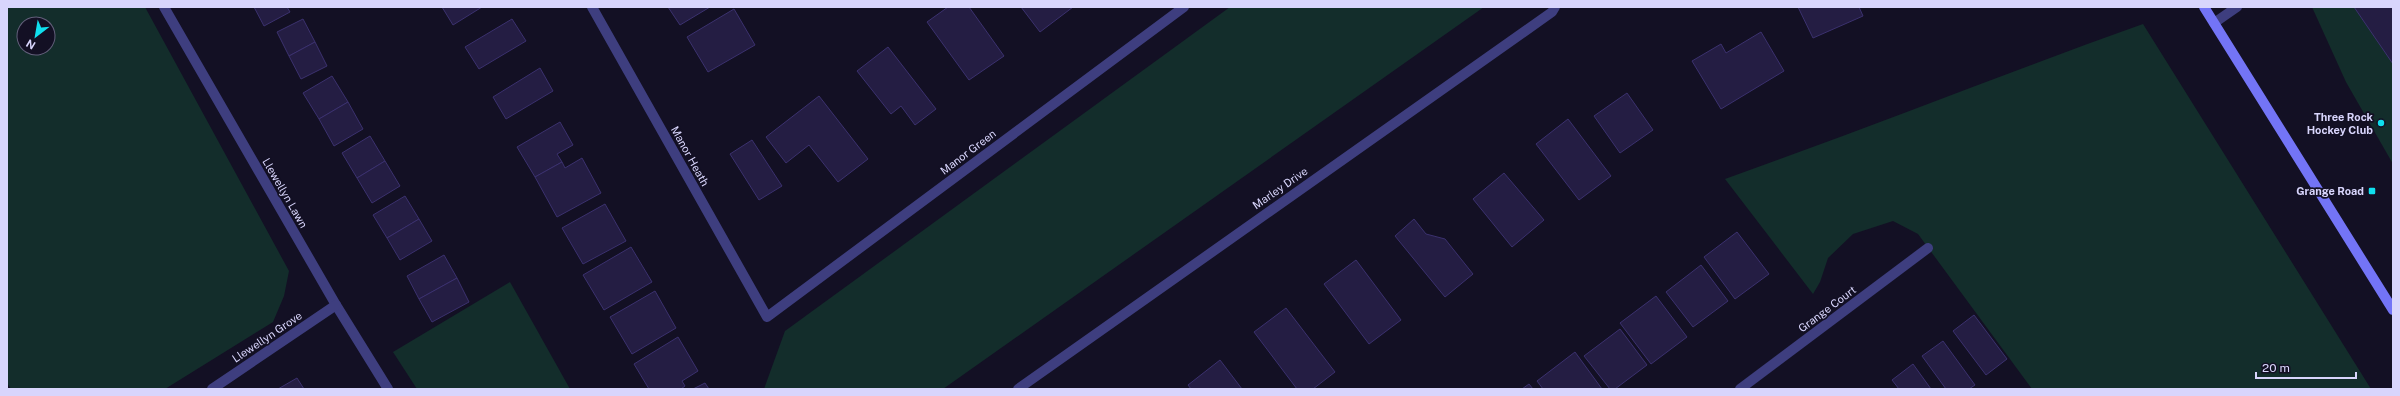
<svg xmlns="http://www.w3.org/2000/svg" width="2400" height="396" font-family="'Public Sans',sans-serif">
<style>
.green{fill:#132d2b;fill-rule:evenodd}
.building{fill:#241d43;stroke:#3b316e}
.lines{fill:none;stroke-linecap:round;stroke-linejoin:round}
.service{stroke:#3e3e7f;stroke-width:10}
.minor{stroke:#3e3e7f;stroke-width:10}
.secondary{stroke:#7374f6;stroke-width:10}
.poi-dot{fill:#10dfee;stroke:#131024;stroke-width:1.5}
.labels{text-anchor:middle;stroke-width:3.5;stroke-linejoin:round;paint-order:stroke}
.poi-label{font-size:11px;font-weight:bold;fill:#d8d5fc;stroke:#131024;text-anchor:end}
.street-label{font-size:11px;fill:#d8d5fc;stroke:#131024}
</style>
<rect width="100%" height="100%" fill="#131024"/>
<!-- green -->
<g class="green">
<path d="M 7,7 L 145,7 L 289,271 L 284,296 L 273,322 L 165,389 L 11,389 L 7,383 ZM 24,24 L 48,24 L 48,48 L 24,48 Z"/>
<polygon points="1230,7 1484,7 943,389 764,389 785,331"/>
<polygon points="2312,7 2393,7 2393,164 2346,82"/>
<path d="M 2143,24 L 2371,389 L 2032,389 L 1918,234 L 1893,221 L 1853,234 L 1828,258 L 1820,282 L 1813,294 L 1725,179 C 1865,129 2003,74 2143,24 Z"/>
<polygon points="510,282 570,389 417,389 393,352"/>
</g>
<!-- building -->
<g class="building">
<polygon points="254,7 287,7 290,12 264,26"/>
<polygon points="442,7 482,7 453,25"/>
<polygon points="668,7 710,7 680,25"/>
<polygon points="948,7 969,7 1004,56 969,80 927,22"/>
<polygon points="1021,7 1073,7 1040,32"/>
<polygon points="1798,7 1859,7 1863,16 1813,38"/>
<polygon points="2354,7 2393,7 2393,64"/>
<polygon points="734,9 755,45 708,72 687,37"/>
<polygon points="303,19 315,42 289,56 277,32"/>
<polygon points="512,19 526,41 479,69 465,47"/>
<polygon points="1761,32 1784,71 1721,109 1692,61 1721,44 1726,53"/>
<polygon points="315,42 327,66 301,79 289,56"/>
<polygon points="888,47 936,109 915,125 901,106 891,114 857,71"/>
<polygon points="540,68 553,91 506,119 493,97"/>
<polygon points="332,76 348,102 319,119 303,93"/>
<polygon points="1627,93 1653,130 1620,153 1594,116"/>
<polygon points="819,96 868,159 838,182 809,145 786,163 766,137"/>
<polygon points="348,102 363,129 334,146 319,119"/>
<polygon points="1568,119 1611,176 1579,200 1536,144"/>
<polygon points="560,122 573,145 557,154 562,162 535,177 517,147"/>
<polygon points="370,136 385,161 357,178 342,153"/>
<polygon points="752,140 782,186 759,200 730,154"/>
<polygon points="582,158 601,193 557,217 535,177 562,162 565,168"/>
<polygon points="385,161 400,186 372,203 357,178"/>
<polygon points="1504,173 1544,220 1512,247 1473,199"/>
<polygon points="405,196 419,219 387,238 373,215"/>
<polygon points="605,204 626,241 583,264 562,228"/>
<polygon points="419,219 432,241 400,260 387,238"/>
<polygon points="1414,219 1426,234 1445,239 1473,274 1445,297 1395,236"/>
<polygon points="1737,232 1769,274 1735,299 1704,257"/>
<polygon points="631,247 652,282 604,310 583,275"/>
<polygon points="444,255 457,278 419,299 407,276"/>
<polygon points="1356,260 1401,320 1369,344 1324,284"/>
<polygon points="1701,265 1728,301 1693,327 1666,292"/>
<polygon points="457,278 469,302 432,322 419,299"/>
<polygon points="655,291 676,328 632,354 610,317"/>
<polygon points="1656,296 1687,337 1651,364 1620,323"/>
<polygon points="1286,308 1335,372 1313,389 1297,389 1254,332"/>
<polygon points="1974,315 2007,359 1986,375 1953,331"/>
<polygon points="1620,329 1647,365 1615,389 1610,389 1584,356"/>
<polygon points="678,337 698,371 682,381 685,386 681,389 649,389 634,364"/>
<polygon points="1943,341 1975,385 1969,389 1946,389 1922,356"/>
<polygon points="1575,352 1602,389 1543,389 1537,381"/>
<polygon points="1220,360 1242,389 1191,389 1188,385"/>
<polygon points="1913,364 1931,389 1899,389 1892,380"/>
<polygon points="297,378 304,389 278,389"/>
<polygon points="705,383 709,389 693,389"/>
<polygon points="1529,384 1533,389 1522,389"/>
</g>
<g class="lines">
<!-- service -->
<polyline class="service" points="2214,23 2237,7"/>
<!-- minor -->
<g class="minor">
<polyline points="164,7 336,305 388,389"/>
<polyline points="592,7 767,317 1184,7"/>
<polyline points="212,389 336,305"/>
<polyline points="1018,389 1552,12 1555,7"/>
<polyline points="1740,389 1928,248"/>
</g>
<!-- secondary -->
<polyline class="secondary" points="2204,7 2393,310"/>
</g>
<!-- markers -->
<g class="poi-dot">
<circle cx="2381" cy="123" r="4"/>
<rect x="2368" y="187" width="8" height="8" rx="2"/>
</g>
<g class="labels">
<!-- poi labels -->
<g class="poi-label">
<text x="2373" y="121">Three Rock<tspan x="2373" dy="13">Hockey Club</tspan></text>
<text x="2364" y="195">Grange Road</text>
</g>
<!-- street labels -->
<g class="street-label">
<text transform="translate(968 152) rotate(-37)" y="4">Manor Green</text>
<text transform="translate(690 156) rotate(61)" y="4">Manor Heath</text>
<text transform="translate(1280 188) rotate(-35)" y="4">Marley Drive</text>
<text transform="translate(285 193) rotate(60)" y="4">Llewellyn Lawn</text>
<text transform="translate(1827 309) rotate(-37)" y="4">Grange Court</text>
<text transform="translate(267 337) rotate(-34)" y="4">Llewellyn Grove</text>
</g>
</g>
<!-- border -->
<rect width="2400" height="396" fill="none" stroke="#d8d5fc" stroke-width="16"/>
<!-- north arrow -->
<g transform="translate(36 36) rotate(211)"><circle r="19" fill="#131024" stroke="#625f7a"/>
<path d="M0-3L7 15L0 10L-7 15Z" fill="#10dfee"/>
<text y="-6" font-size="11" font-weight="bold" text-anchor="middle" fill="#d8d5fc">N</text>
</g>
<!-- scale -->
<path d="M2256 372v6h100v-6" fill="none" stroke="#d8d5fc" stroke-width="2"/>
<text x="2262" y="372" font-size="12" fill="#d8d5fc" stroke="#131024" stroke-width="3" paint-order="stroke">20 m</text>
</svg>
